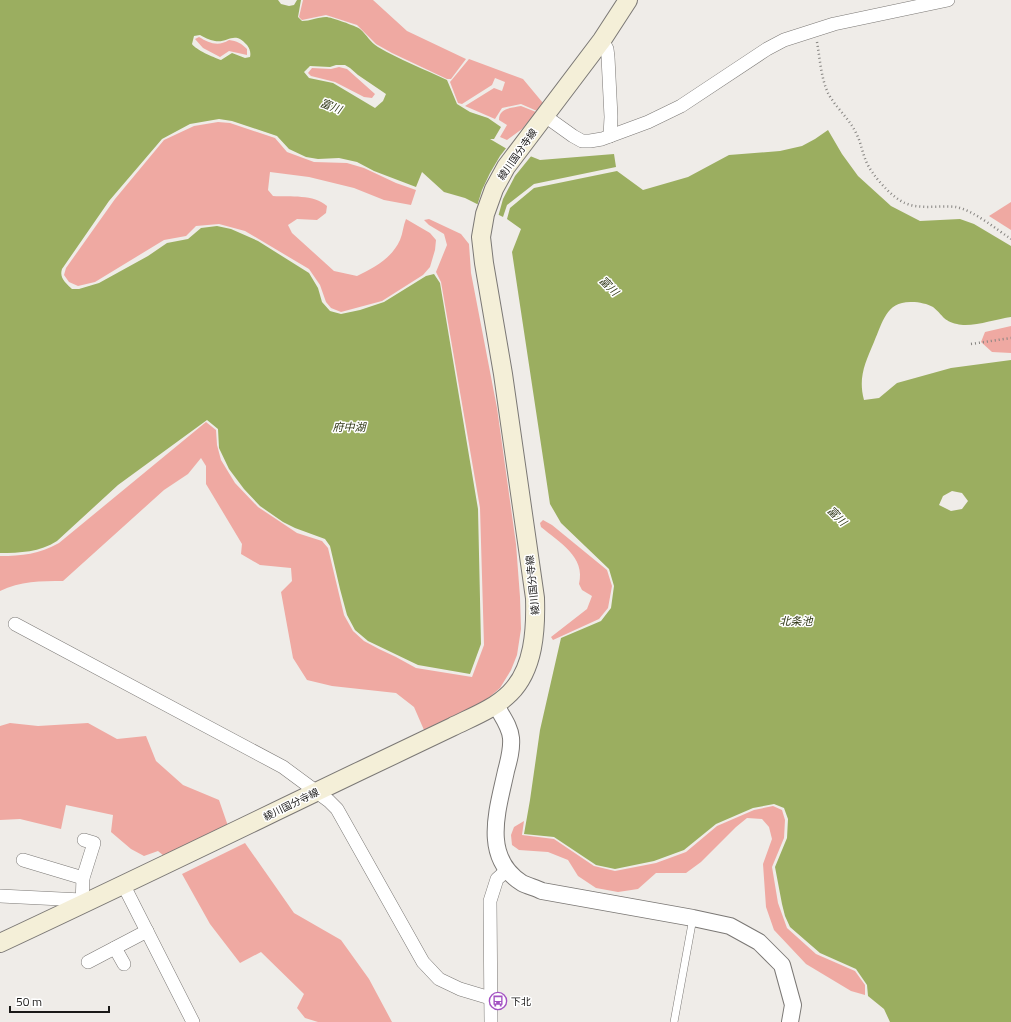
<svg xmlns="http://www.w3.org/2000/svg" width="1011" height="1022" font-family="'Titillium Web','Noto Sans JP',sans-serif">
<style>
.green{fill:#efa9a2}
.water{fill:#9bae60;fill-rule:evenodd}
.pier{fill:#efece8}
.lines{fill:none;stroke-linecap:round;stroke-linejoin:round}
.service-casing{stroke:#7b7875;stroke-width:8}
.minor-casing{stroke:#7b7875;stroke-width:14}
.tertiary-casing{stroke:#7b7875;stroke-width:18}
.secondary-casing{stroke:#7b7875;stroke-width:20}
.path{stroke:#868481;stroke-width:2.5;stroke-dasharray:1 3;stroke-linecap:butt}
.service{stroke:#fff;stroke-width:7}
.minor{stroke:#fff;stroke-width:13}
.tertiary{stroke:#fff;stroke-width:16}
.secondary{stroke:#f4efd8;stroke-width:18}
.labels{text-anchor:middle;stroke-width:3;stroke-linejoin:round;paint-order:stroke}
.street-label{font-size:10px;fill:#1a1918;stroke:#fff}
.poi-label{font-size:10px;fill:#1a1918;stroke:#fff;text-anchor:start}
.water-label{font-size:11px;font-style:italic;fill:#303716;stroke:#fff}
</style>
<rect width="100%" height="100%" fill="#efece8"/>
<!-- green -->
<g class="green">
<polygon points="303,0 373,0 407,31 466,59 451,79 447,79 392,53 376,44 357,25 326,15 302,20 299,17"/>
<path d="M 199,37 C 209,43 218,47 229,40 C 237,41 241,43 247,49 L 247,55 L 229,51 L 220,57 L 203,48 L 195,39 Z"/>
<polygon points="469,59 523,79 543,103 537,111 521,104 502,108 495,119 465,106 494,88 502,91 505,82 495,78 492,85 462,104 458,103 450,82"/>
<polygon points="339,67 347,69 375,94 372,98 364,97 335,82 311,76 308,73 312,68 331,69"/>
<path d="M 521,106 L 536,112 L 522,129 L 507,140 L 500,137 L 507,125 L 499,120 C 499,108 511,108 521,106 Z"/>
<path d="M 218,122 L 230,123 L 275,138 L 287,152 L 314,162 L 347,163 L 364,168 L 396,183 L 416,190 L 411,205 L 384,200 L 354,188 L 309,177 L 270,172 L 268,190 L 273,196 C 290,197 314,194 327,206 L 326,213 L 317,220 L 297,219 L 288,225 L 292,233 L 334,271 L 357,276 C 374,268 392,258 400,240 C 403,233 403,226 406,219 L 430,233 L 436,240 L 435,250 L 430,267 L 423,275 L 382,301 L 341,312 L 331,308 L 326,302 L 320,285 L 309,269 L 245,231 L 219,224 L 196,226 L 186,236 L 164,240 L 95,282 L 78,286 L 69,282 L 64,275 L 66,268 L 115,199 L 164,140 L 194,126 Z"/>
<polygon points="1011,202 1011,230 989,216"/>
<path d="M 429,219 L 461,234 L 469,244 L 471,273 L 497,408 L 516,544 L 520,597 L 521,629 L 517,655 L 511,670 L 500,688 L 485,701 L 424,730 L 414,707 L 396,693 L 332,686 L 307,680 L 293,658 L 281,592 L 292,581 L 291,568 L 260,565 L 241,554 L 242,544 L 206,484 L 206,466 L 201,458 L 188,474 L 164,490 L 63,581 C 41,581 20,581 0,591 L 0,556 C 22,556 39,554 59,543 L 206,422 L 216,430 L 217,445 L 221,460 L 235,483 L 258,507 L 297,533 L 322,541 L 328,548 L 344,615 L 353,631 L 364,641 L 379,649 L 396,657 L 416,668 L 472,677 L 484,645 L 480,508 L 441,282 L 436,272 L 447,245 L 444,234 L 429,225 L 424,220 Z"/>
<polygon points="1011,326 1011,353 992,352 981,342 985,332"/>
<path d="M 543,520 L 552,525 L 607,570 L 612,586 L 608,608 L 599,619 L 553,640 L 551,637 L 587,609 L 592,596 L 582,590 L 579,584 C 586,557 559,542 541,527 L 540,523 Z"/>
<polygon points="10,723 38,726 88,723 117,739 146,736 156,761 183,785 219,800 228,826 164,856 158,851 144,856 131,849 111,832 113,815 66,805 61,829 20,819 0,820 0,726"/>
<polygon points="773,806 782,810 785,820 784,838 772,867 778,903 787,928 816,954 855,971 865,985 865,995 851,991 806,964 774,930 766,907 763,864 772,839 769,827 762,819 747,818 736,827 701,862 686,873 656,873 638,889 618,892 596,888 578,876 568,860 548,852 519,850 512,845 511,835 514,827 524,821 522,835 554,839 594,866 615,871 656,863 686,852 717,826 754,810"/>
<polygon points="245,843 294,913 341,940 369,979 392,1022 318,1022 305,1018 297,1008 304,994 261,952 240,963 210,924 182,874"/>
</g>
<!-- water -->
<g class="water">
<path d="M 0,0 L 278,0 L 281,4 L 289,6 L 294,5 L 297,0 L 301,0 L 298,17 L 302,21 C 310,21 318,17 326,17 C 331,17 356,26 360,29 C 367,35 370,42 378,47 C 400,60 424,69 447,80 L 457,104 L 470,112 L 488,118 L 501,127 L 494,139 L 490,139 L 507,149 L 525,154 L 540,160 L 614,154 L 616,167 L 534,184 L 507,205 L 503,217 L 465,198 L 444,192 L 422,172 L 416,187 L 374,171 L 357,162 L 339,158 L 318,159 L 306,157 L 289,149 L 277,136 L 232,121 L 219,119 L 190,124 L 162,139 L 109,201 L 62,269 C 59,278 66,283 72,289 L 79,289 L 99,283 L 148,256 L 167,243 L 188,239 L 201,228 L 217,226 L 231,229 L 258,241 L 309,273 L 318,288 L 322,302 L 330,311 L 341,314 L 360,310 L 384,302 L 426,276 L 434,274 L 440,283 L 478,509 L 481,644 L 470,674 L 418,665 L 368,641 L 355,630 L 347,615 L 340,589 L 330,546 L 325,539 L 295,528 L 283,522 L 260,506 L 244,489 L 229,469 L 219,448 L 218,429 L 207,420 L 118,485 L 57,541 C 40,552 20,553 0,553 ZM 200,35 C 204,37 209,40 215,41 C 229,43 234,30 247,45 C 250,49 251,53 250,57 L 245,58 L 232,53 L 221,60 C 213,57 196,50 192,44 L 194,36 ZM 336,65 L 345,65 L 350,68 L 358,75 L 386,94 L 383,101 L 375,108 L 333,83 L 309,78 L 304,72 L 310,66 L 330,67 Z"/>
<path d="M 828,130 L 842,154 L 858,176 L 891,206 L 920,221 L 960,219 L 974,224 L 1011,246 L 1011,317 C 996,319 971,328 957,324 C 943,321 943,315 933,307 C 928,304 919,302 912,302 C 886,301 883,322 874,342 C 865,363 858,378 864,400 L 879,398 L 897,383 L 951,368 L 1011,360 L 1011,1022 L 890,1022 L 884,1009 L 868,996 L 867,985 L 856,969 L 820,953 L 790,927 L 785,916 L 782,904 L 775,867 L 787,838 L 788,819 L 784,808 L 774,804 L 753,808 L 716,824 L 684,850 L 654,861 L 615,869 L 596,865 L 554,837 L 524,834 L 530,800 L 540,730 L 561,638 L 601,621 L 611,608 L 614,586 L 609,569 L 561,523 L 550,504 L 512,252 L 521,229 L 507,219 L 510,208 L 534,188 L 617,171 L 643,190 L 688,177 L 729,155 L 780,151 L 802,146 L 815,139 ZM 952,491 L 962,493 L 968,501 L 962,509 L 951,511 L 939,505 L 943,496 Z"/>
</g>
<!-- pier -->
<polygon class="pier" points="507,147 532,155 515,176 503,199 498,217 477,206 482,190 490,173 500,156"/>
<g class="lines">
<defs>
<polyline id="service" points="674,1022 693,918"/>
<g id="minor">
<polyline points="602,40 607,49 608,57 611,117 610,136"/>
<polyline points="545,116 573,136 582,141 590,141 602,139 648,122 681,106 767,49 784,40 834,24 948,0"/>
<polyline points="15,624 283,767 329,801 337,809 423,962 439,979 460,989 490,998"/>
<polyline points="23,860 83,878"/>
<polyline points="123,884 193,1022"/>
<polyline points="0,896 82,900"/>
<polyline points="82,904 83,878 94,843 84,840"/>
<polyline points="115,948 124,964"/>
<polyline points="88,962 147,931"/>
<polyline points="491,1022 490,901 497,879 507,870"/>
</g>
<path id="tertiary" d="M 496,705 C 501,715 510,726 511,738 C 512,749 509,760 506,771 C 498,809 481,857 522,883 C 528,886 536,888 542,891 L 693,918 L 730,926 L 759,942 L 782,965 L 793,1005 L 790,1022"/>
<path id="secondary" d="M 0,943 C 122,886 243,827 364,769 C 393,755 423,741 452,727 C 472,717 494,709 510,693 C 534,669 536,630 535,598 L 503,374 L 484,263 L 481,237 L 485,214 L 494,189 L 506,167 L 602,40 L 628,0"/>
</defs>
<!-- service casing -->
<use href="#service" class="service-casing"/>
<!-- minor casing -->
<use href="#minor" class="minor-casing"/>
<!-- tertiary casing -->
<use href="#tertiary" class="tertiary-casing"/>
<!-- secondary casing -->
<use href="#secondary" class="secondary-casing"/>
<!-- path -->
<g class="path">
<path d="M 817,42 C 820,59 821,78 828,93 C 835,107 849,118 856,133 C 861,142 862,152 866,161 C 871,174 892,198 905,203 C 921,210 939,205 956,207 C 973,210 996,229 1011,239"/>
<polyline points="971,344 1011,338"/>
</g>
<!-- service -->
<use href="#service" class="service"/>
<!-- minor -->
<use href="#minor" class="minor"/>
<!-- tertiary -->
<use href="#tertiary" class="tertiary"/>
<!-- secondary -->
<use href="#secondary" class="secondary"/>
</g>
<!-- icons -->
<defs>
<symbol id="bus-ring" viewBox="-11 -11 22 22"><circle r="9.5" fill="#fff" stroke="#a352c2" stroke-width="1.5"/><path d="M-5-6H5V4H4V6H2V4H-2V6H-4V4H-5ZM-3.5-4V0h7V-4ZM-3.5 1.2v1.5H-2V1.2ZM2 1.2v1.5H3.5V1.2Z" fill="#a352c2"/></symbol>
</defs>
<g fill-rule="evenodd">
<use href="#bus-ring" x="488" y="991" width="20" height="20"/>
</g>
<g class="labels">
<!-- street labels -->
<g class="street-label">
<text transform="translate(517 154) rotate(-55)" y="4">綾川国分寺線</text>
<text transform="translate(532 585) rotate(-96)" y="4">綾川国分寺線</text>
<text transform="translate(291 804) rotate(-26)" y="4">綾川国分寺線</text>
</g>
<!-- poi labels -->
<g class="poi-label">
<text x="511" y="1005">下北</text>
</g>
<!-- water labels -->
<g class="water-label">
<text transform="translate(331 106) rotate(21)" y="4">富川</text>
<text transform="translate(609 286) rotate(45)" y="4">富川</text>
<text x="349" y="431">府中湖</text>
<text transform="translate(837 516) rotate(45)" y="4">富川</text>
<text x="796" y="625">北条池</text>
</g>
</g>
<!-- scale -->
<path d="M10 1006v6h99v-6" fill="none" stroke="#1a1918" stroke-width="2"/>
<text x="16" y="1006" font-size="12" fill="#1a1918" stroke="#ffffff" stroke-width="3" paint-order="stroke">50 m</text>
</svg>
